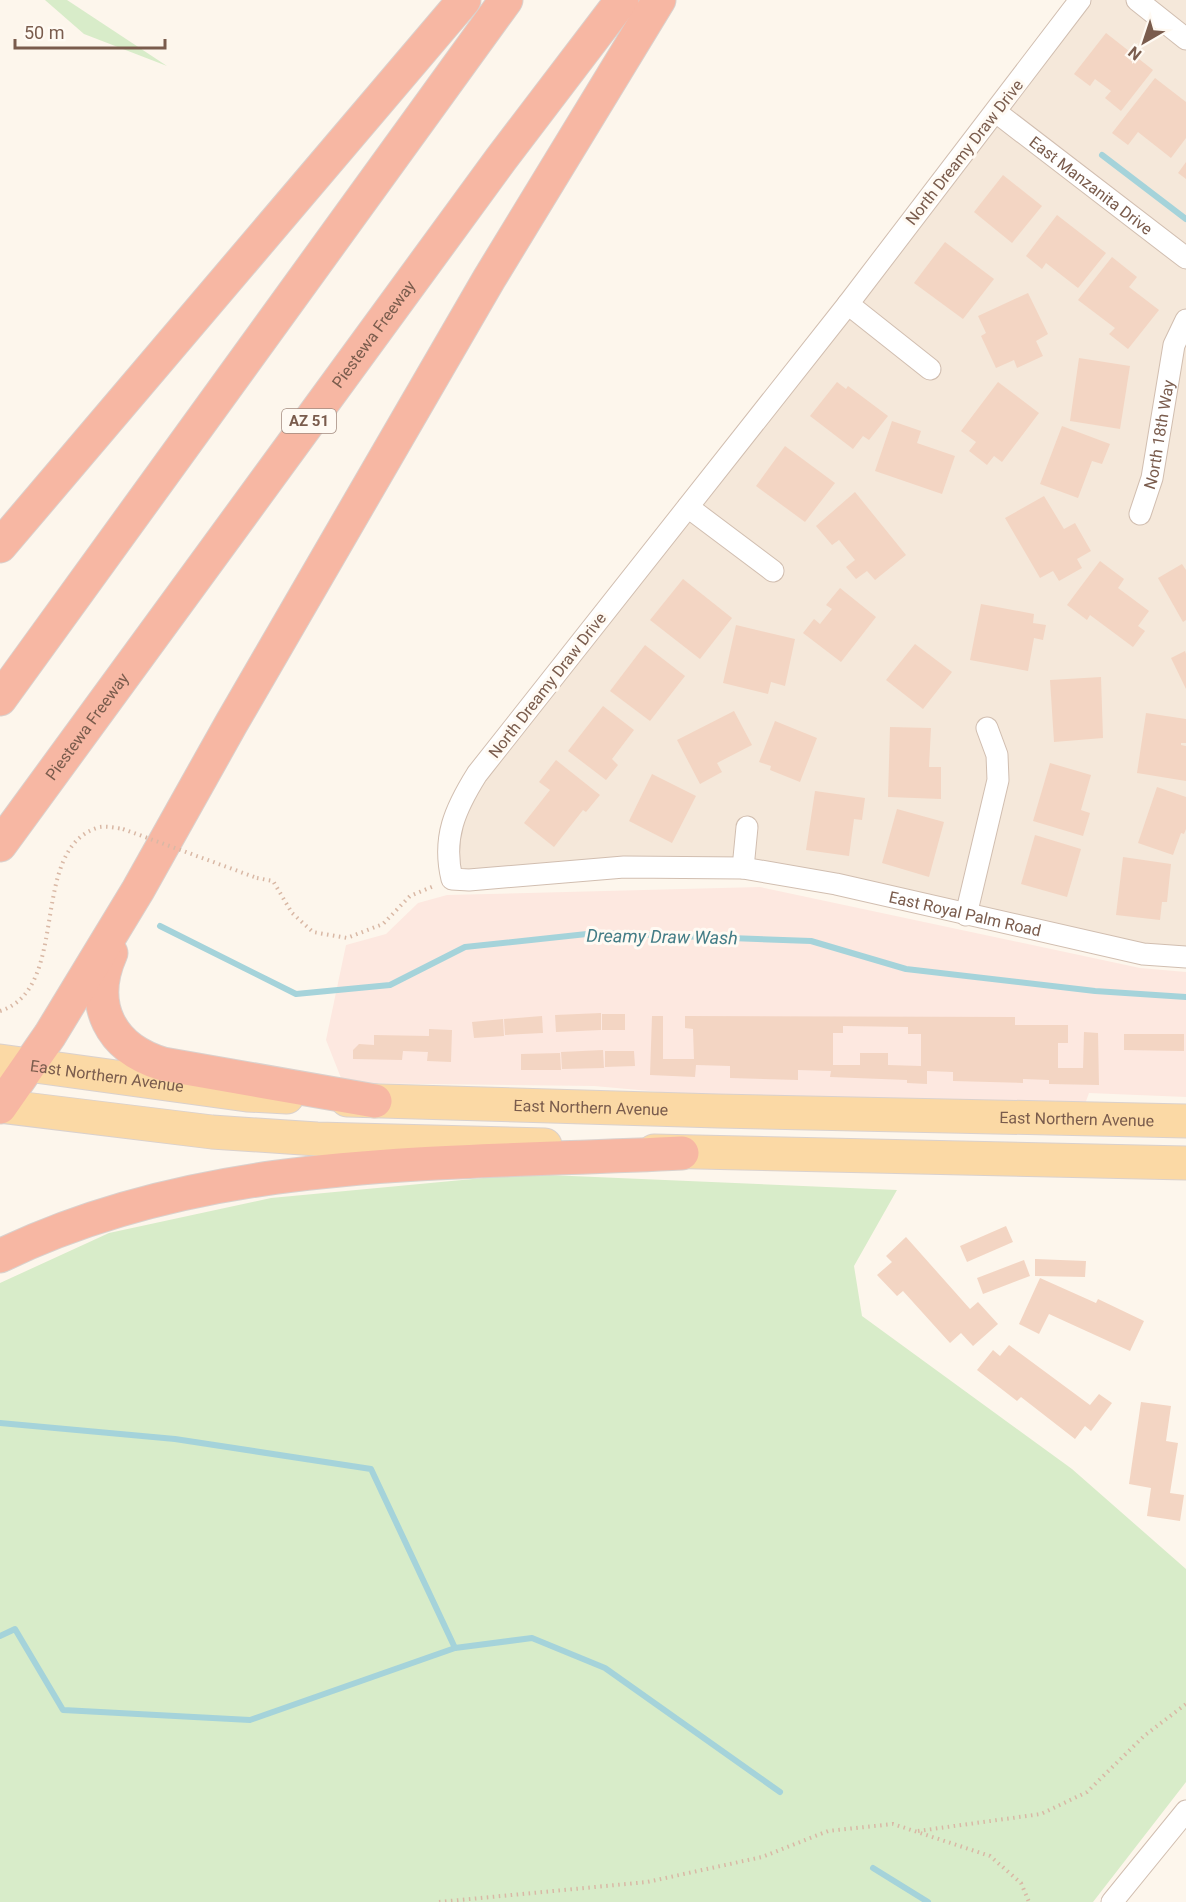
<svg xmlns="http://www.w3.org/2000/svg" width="1186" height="1902" font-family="Roboto,sans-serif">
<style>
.residential{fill:#f5e8da}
.commercial{fill:#fde8e0}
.green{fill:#d8ecc9}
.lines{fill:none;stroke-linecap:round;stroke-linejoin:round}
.stream{stroke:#a5d3da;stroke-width:6}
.building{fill:#f3d5c3;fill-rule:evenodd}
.minor-casing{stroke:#d1beb0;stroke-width:23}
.primary-casing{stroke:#dad1cd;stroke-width:35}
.motorway-casing{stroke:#dad1cd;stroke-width:35}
.path{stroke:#d9b8a5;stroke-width:4;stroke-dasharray:1.5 4.5;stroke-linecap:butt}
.minor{stroke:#fff;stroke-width:21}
.primary{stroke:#fbd9a5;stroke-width:33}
.motorway{stroke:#f7b7a3;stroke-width:33}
.path-bridge{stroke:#d9b8a5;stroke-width:4;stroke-dasharray:1.5 4.5;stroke-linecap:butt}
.labels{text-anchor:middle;stroke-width:6;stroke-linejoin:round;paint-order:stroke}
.shield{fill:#fffaf3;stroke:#a28b7f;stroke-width:1.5}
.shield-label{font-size:15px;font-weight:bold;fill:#7a5c4d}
.street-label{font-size:16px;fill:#7a5c4d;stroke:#fffaf3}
.water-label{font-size:18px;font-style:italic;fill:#437c86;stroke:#fffaf3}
</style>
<rect width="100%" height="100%" fill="#fdf6ec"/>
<!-- residential -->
<polygon class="residential" points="1080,0 1186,0 1186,957 743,868 452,879 451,822"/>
<!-- commercial -->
<polygon class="commercial" points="760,887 1140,968 1186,972 1186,1097 1089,1093 1085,1104 749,1100 594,1086 343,1083 326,1040 346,945 386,934 418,903 447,895"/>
<!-- green -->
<g class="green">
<polygon points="45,0 67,0 167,66 84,34"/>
<polygon points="525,1174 897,1190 854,1266 862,1316 1072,1469 1186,1569 1186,1782 1093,1902 0,1902 0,1283 109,1233 271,1198"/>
</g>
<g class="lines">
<!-- stream -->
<g class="stream">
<polyline points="1102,155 1186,219"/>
<polyline points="160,926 296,994 390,985 465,947 596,933 811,941 906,969 1095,991 1186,997"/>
<polyline points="0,1423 175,1439 371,1469 455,1648"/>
<polyline points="0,1636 15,1629 63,1710 250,1720 455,1648 532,1638 605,1668 780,1792"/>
<polyline points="873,1868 928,1902"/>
</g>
</g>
<!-- building -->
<g class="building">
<polygon points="1106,33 1153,70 1121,111 1105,98 1111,91 1095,79 1090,86 1074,74"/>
<polygon points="1155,78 1186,102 1186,138 1171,158 1138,132 1128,145 1112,133"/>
<polygon points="1186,162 1186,179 1178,173"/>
<polygon points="1003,175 1042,206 1012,243 974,212"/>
<polygon points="1057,215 1106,253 1078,288 1046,263 1042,269 1026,256"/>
<polygon points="945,242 994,279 963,319 914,283"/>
<polygon points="1112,257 1137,277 1129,287 1159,310 1128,349 1109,334 1115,328 1078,300"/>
<polygon points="1028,293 1048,334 1036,341 1043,356 1017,368 1014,360 996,368 981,336 986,333 978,316"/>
<polygon points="1079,358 1130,366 1120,429 1070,421"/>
<polygon points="837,382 846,389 848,386 888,416 869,440 863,436 853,449 810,416"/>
<polygon points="998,382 1039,413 1002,462 994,456 987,465 969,451 976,442 961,431"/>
<polygon points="892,421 921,431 917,443 955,456 942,494 875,471"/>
<polygon points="1062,426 1110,444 1102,464 1092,461 1078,498 1040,484"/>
<polygon points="785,446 835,483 805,522 756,486"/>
<polygon points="855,492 906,555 875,580 867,571 856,579 846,567 855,560 839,540 832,545 816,526"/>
<polygon points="1044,496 1064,529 1075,523 1091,551 1077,559 1082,568 1059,581 1053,571 1040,578 1005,518"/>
<polygon points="1100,561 1124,579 1118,588 1149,611 1138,626 1145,631 1133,647 1090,615 1087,620 1067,605"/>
<polygon points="1182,564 1186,570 1186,620 1183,622 1158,578"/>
<polygon points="683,579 732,618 700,659 650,620"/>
<polygon points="840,588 876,617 841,662 803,633 814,619 820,624 832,609 826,605"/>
<polygon points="981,604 1034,614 1033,623 1046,625 1043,640 1034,638 1028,671 970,660"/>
<polygon points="736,625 795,639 785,686 771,682 768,694 723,683"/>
<polygon points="915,644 952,672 923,709 886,680"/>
<polygon points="645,645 685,676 650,721 610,691"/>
<polygon points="1185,651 1186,654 1186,689 1171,658"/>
<polygon points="1101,677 1103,738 1054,742 1050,680"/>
<polygon points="603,706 634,730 612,759 618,765 606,780 568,751"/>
<polygon points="734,711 752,745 717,763 722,772 700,784 677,740"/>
<polygon points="1146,713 1186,719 1186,743 1181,743 1181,745 1186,746 1186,781 1137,773"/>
<polygon points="775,721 817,738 800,782 770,770 771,766 759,762"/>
<polygon points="890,727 931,728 929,767 941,767 941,799 888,797"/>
<polygon points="556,760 600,795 586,812 583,810 554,847 524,823 550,790 539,782"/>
<polygon points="1050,763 1091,775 1081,810 1090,813 1083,836 1033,821"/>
<polygon points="652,774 696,796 672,843 629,821"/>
<polygon points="1157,787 1186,797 1186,829 1184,834 1181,833 1173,855 1138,843"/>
<polygon points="815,791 865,798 862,820 854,819 849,856 806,850"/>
<polygon points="897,809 944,822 929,877 882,863"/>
<polygon points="1035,835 1081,849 1067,897 1021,884"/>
<polygon points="1123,857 1171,864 1167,902 1162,902 1160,920 1116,915"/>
<polygon points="601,1013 601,1030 556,1032 555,1015"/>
<rect x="602" y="1014" width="23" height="16"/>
<polygon points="542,1016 543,1033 505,1035 504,1019"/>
<path d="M 652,1016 L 663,1016 L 663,1059 L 694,1059 L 693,1029 L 685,1028 L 685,1016 L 1015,1017 L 1015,1025 L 1068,1025 L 1068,1043 L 1058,1043 L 1058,1068 L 1083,1068 L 1084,1032 L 1098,1033 L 1099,1085 L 1049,1084 L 1049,1080 L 1023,1079 L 1023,1083 L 953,1081 L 953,1072 L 927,1071 L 927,1084 L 907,1083 L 907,1080 L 830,1077 L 831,1071 L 798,1070 L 798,1080 L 730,1078 L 730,1066 L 696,1065 L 695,1077 L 650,1075 ZM 843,1026 L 908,1027 L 908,1034 L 921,1034 L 921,1066 L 888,1065 L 888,1053 L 860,1053 L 860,1065 L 833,1065 L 833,1033 L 843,1033 Z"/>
<polygon points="503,1019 504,1036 474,1038 472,1022"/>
<polygon points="429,1029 452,1030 451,1062 427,1061 428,1052 403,1051 402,1060 353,1059 353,1050 359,1044 374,1045 374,1035 429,1036"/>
<polygon points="1124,1034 1184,1034 1184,1051 1124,1050"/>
<polygon points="603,1050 604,1068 562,1069 561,1052"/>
<polygon points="605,1051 634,1051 635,1066 605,1067"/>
<polygon points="560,1053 561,1070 521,1070 521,1054"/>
<polygon points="1006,1226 1013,1242 967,1262 960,1246"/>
<polygon points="906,1237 970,1309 978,1302 998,1324 973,1346 961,1333 950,1343 903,1291 897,1296 877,1275 892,1262 886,1256"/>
<polygon points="1035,1259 1086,1261 1085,1277 1035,1276"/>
<polygon points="1024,1260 1030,1276 983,1294 977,1278"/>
<polygon points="1040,1278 1096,1303 1098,1299 1144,1321 1130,1351 1049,1314 1039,1334 1019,1324"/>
<polygon points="1009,1345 1090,1405 1099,1394 1112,1403 1091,1431 1085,1426 1075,1439 1021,1397 1017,1401 977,1370 993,1350 1000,1356"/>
<polygon points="1141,1402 1171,1406 1166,1441 1178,1443 1170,1493 1184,1495 1180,1521 1147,1516 1151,1488 1129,1484"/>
</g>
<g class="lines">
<defs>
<g id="minor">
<path id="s1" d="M 1080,0 L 848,304 L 477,774 C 455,809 442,838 452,879 L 469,880 L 624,867 L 743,868 L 836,884 L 1143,954 L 1186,957"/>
<polyline points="1137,0 1186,39"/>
<path id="s2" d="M 996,112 L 1186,258"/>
<polyline points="848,304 930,369"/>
<polyline points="688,507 773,571"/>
<path id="s3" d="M 1140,514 L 1152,478 L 1174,345 L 1186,320"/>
<polyline points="743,868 747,827"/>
<polyline points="966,915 998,780 997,755 987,728"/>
<polyline points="1112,1902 1186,1811"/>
</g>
<g id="primary">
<path id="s4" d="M 0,1061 L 247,1095 L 287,1097"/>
<path id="s5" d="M 347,1100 L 718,1111 L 1186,1121"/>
<polyline points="0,1106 212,1132 317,1139 545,1145"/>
<polyline points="654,1151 1186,1163"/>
</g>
<g id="motorway">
<polyline points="0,546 464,0"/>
<polyline points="0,699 506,0"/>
<path id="s6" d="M 0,845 L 501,159 L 622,0"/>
<path d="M 111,953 C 88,1005 110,1048 163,1064 L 375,1101"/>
<polyline points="0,1107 50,1035 138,890 231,724 489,279 659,0"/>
<path d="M 0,1256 C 212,1153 453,1165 682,1153"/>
</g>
</defs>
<!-- minor casing -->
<use href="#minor" class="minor-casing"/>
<!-- primary casing -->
<use href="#primary" class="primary-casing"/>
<!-- motorway casing -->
<use href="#motorway" class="motorway-casing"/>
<!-- path -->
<g class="path">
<polyline points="257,878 273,881 292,913 313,932 347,938 383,924 410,896 434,886"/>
<path d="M 0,1011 C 73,988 26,847 100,827 C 107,826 117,828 123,829"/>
<polyline points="918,1831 1041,1814 1087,1792 1144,1736 1186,1704"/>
<polyline points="439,1902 647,1882 762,1857 828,1831 893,1824 990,1856 1021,1883 1029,1902"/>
</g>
<!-- minor -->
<use href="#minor" class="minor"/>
<!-- primary -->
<use href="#primary" class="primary"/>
<!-- motorway -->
<use href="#motorway" class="motorway"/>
<!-- path-bridge -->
<polyline class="path-bridge" points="123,829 257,878"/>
</g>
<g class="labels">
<!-- shield labels -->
<rect class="shield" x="282" y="409" width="54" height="24" rx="4.5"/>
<g class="shield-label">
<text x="309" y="426">AZ 51</text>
</g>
<!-- street labels -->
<g class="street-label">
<text transform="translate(964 152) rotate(-52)" y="6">North Dreamy Draw Drive</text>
<text dy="6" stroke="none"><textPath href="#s2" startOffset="120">East Manzanita Drive</textPath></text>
<text dy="6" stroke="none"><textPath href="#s6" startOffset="633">Piestewa Freeway</textPath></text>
<text dy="6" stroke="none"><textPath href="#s3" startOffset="82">North 18th Way</textPath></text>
<text transform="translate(547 685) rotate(-52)" y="6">North Dreamy Draw Drive</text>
<text dy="6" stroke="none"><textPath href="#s6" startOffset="147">Piestewa Freeway</textPath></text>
<text dy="6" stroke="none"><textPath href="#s1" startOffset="1611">East Royal Palm Road</textPath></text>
<text dy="6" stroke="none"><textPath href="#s4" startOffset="108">East Northern Avenue</textPath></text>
<text dy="6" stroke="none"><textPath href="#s5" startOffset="244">East Northern Avenue</textPath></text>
<text dy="6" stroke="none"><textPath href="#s5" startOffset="730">East Northern Avenue</textPath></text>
</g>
<!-- water labels -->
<g class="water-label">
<text transform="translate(662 937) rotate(1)" y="6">Dreamy Draw Wash</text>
</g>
</g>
<!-- north arrow -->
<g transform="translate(1144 42) rotate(219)" stroke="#fffaf3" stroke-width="4.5" paint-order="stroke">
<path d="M0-4.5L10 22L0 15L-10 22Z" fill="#7a5c4d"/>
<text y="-9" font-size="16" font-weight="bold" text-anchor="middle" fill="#7a5c4d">N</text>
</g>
<!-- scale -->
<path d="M15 39v9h150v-9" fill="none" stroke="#7a5c4d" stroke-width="3"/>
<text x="24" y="39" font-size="18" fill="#7a5c4d" stroke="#fffaf3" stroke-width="4.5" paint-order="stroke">50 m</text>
</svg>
